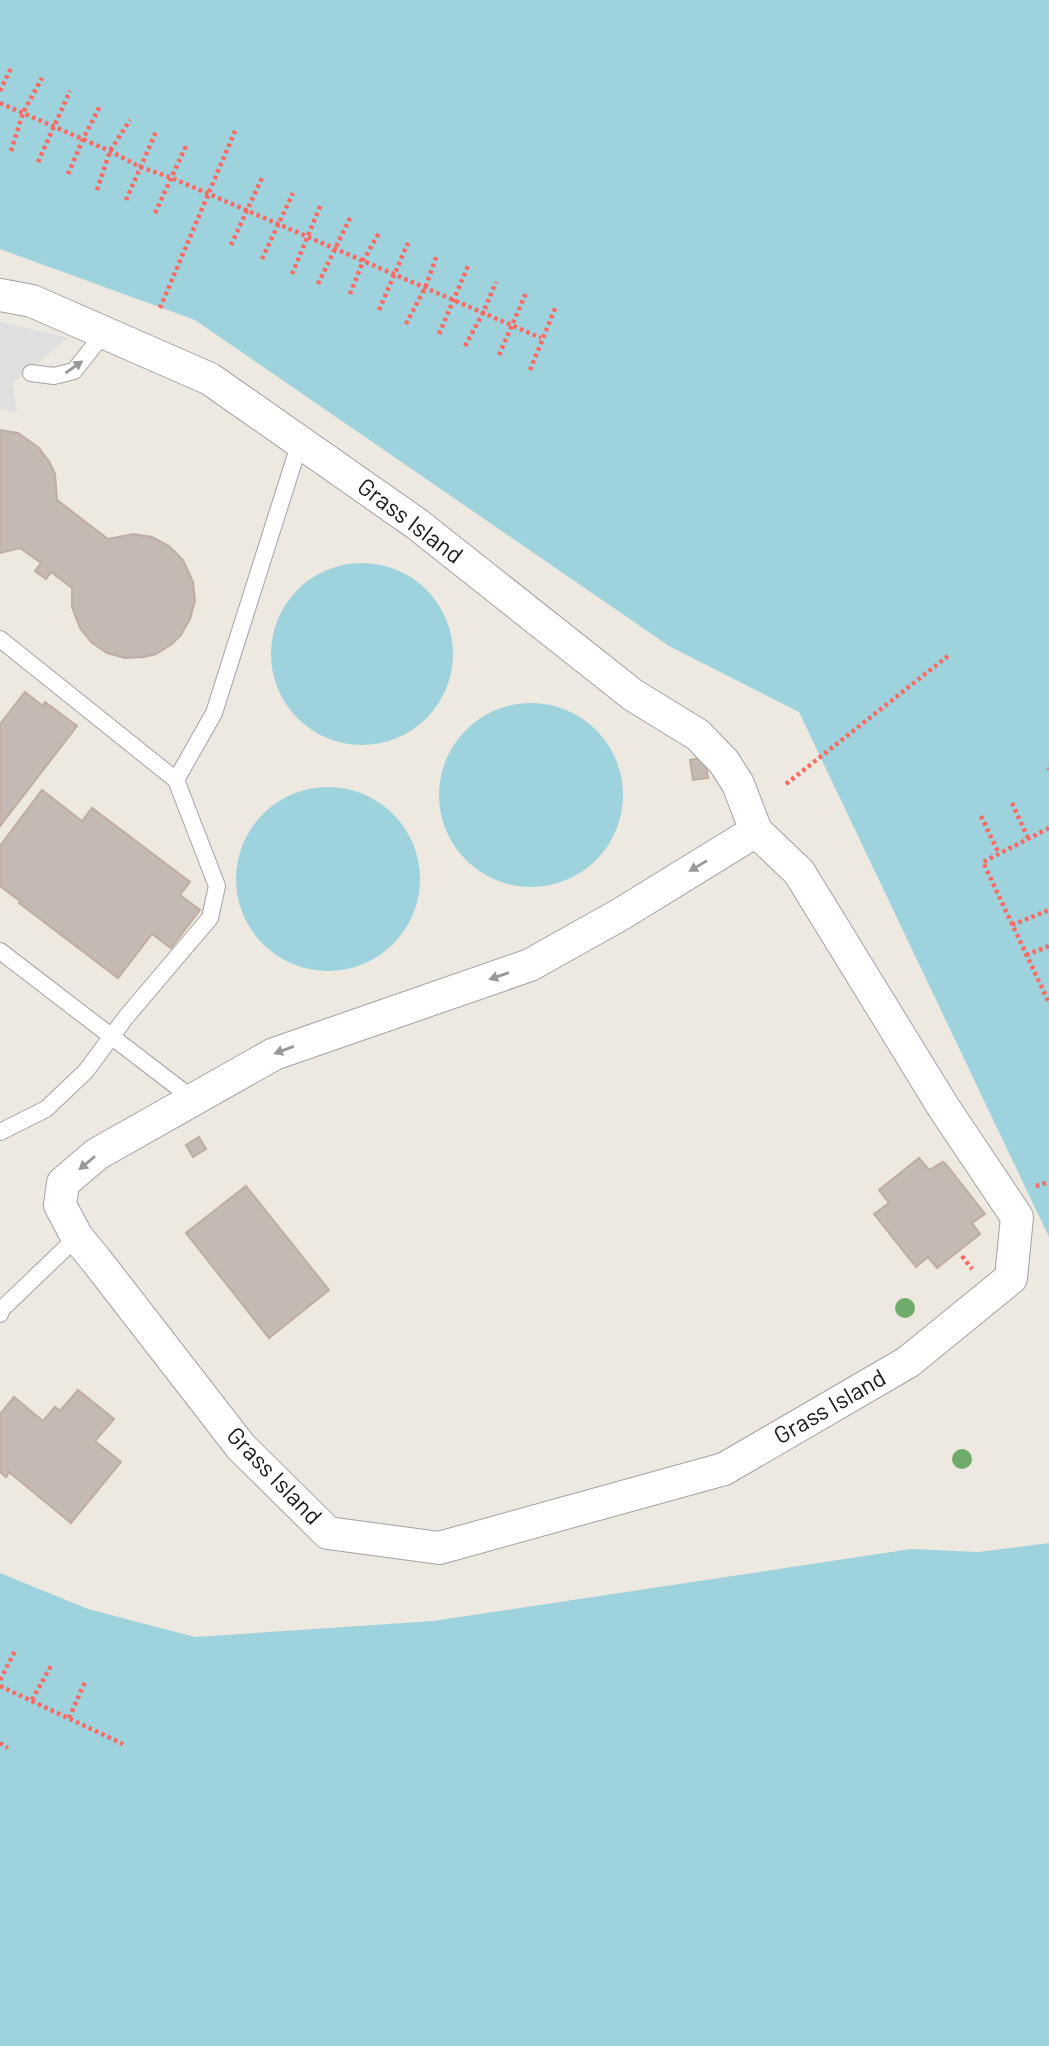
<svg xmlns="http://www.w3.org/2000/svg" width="1049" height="2046" font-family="Barlow,sans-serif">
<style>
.parking{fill:#dfdfdf}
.water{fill:#9ed2dd}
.building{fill:#c5bab3;stroke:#bfada2;stroke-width:2}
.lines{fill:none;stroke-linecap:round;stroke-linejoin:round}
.lane-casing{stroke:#a2a2a2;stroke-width:18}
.street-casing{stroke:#a2a2a2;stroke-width:34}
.path{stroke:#fe6860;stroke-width:4.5;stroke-dasharray:3.5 3.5;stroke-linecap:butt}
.lane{stroke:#fff;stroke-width:16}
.street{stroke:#fff;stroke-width:32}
.tree{fill:#6fac6b}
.oneway{fill:#989898}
.labels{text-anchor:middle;stroke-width:6;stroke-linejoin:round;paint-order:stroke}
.street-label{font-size:24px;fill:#1b1b1b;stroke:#fff}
</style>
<rect width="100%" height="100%" fill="#ede8e0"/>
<!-- parking -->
<polygon class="parking" points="0,322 68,338 13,383 17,413 0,408"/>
<!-- water -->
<g class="water">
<polygon points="0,0 1049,0 1049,1237 799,712 669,646 195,320 0,249"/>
<circle cx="362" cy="654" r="91"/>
<circle cx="531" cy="795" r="92"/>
<circle cx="328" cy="879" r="92"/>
<polygon points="1049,1543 1049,2046 0,2046 0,1573 88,1609 195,1637 433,1621 911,1549 978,1552"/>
</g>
<!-- building -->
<g class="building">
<polygon points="0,430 18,433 39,448 50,463 55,474 57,500 108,539 133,534 152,537 169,546 183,560 193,582 195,601 190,619 181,635 172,644 156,654 144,657 125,658 107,653 91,642 80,628 72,607 72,588 51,572 46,579 35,571 41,563 20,548 0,553"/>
<polygon points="25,692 43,706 45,702 77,726 0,826 0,724"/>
<polygon points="705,757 708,778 693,780 690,760"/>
<polygon points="42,790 82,821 92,808 190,882 180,895 200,910 171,948 152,934 118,978 19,903 21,902 0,886 0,846"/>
<polygon points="199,1137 206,1149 193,1157 186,1145"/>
<polygon points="919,1158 929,1170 943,1162 945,1163 985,1214 972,1223 980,1234 937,1268 928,1257 916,1267 874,1214 889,1203 879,1190"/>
<polygon points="246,1186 329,1290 269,1338 186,1233"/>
<polygon points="78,1390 114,1419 95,1441 121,1462 71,1523 9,1472 6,1477 0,1472 0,1414 14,1397 43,1421 55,1407 60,1411"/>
</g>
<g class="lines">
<defs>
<g id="lane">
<polyline points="31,373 54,376 74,371 104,333"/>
<polyline points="0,639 176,780 214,713 300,442"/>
<polyline points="0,951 193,1099"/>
<polyline points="0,1132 46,1109 86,1071 126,1017 210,918 217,886 176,780"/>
<polyline points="0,1314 2,1309 77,1237"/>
</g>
<polyline id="street" points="0,295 32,301 210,379 417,524 633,695 698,735 724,762 738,784 756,831 799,872 944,1108 1017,1217 1011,1278 908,1362 724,1469 439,1548 328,1533 241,1447 96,1260 77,1237 60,1205 63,1183 97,1154 274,1054 530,965 621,914 756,831"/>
</defs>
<!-- lane casing -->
<use href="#lane" class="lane-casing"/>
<!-- street casing -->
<use href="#street" class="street-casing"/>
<!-- path -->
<g class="path">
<polyline points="0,91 12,66"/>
<polyline points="0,103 110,151 140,167 172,178 541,338"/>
<polyline points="11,151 23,113 42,78"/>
<polyline points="38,162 70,91"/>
<polyline points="68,174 83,139 100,106"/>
<polyline points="97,190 110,151 130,120"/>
<polyline points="126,200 156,132"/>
<polyline points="155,213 186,146"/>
<polyline points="231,245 262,178"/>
<polyline points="262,259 293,193"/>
<polyline points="292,274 321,204"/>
<polyline points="318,284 350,218"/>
<polyline points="350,294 363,261 380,231"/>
<polyline points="160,308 235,131"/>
<polyline points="379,310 408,243"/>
<polyline points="406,324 425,288 437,255"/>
<polyline points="439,334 468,266"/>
<polyline points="465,346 483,313 496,282"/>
<polyline points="499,355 526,293"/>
<polyline points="530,370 556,306"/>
<polyline points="1048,768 1049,769"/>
<polyline points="786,784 948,656"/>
<polyline points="1012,803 1028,838"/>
<polyline points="981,816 999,854"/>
<polyline points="1049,828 983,862 1049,1003"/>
<polyline points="1012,925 1049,910"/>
<polyline points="1026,955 1049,946"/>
<polyline points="1036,1186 1049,1182"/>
<polyline points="962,1256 972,1269"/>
<polyline points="0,1680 16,1649"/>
<polyline points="0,1686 123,1744"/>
<polyline points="32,1700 52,1664"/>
<polyline points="69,1718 85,1682"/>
<polyline points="0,1743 8,1748"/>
</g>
<!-- lane -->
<use href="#lane" class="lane"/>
<!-- street -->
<use href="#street" class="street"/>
</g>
<!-- trees -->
<g class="tree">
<circle cx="905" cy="1308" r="10"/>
<circle cx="962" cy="1459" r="10"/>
</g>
<!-- one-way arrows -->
<defs><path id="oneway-solid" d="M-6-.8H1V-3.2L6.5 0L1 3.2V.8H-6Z" transform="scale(1.75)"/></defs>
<g class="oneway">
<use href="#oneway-solid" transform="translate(74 367) rotate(-35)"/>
<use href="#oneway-solid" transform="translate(698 866) rotate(149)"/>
<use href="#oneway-solid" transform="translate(499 976) rotate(161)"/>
<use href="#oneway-solid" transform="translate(284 1050) rotate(160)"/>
<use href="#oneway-solid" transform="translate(87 1163) rotate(140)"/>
</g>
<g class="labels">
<!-- street labels -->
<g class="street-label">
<text transform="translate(410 521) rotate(37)" y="8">Grass Island</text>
<text transform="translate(830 1407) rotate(-30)" y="8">Grass Island</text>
<text transform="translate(274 1476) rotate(46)" y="8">Grass Island</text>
</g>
</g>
</svg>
